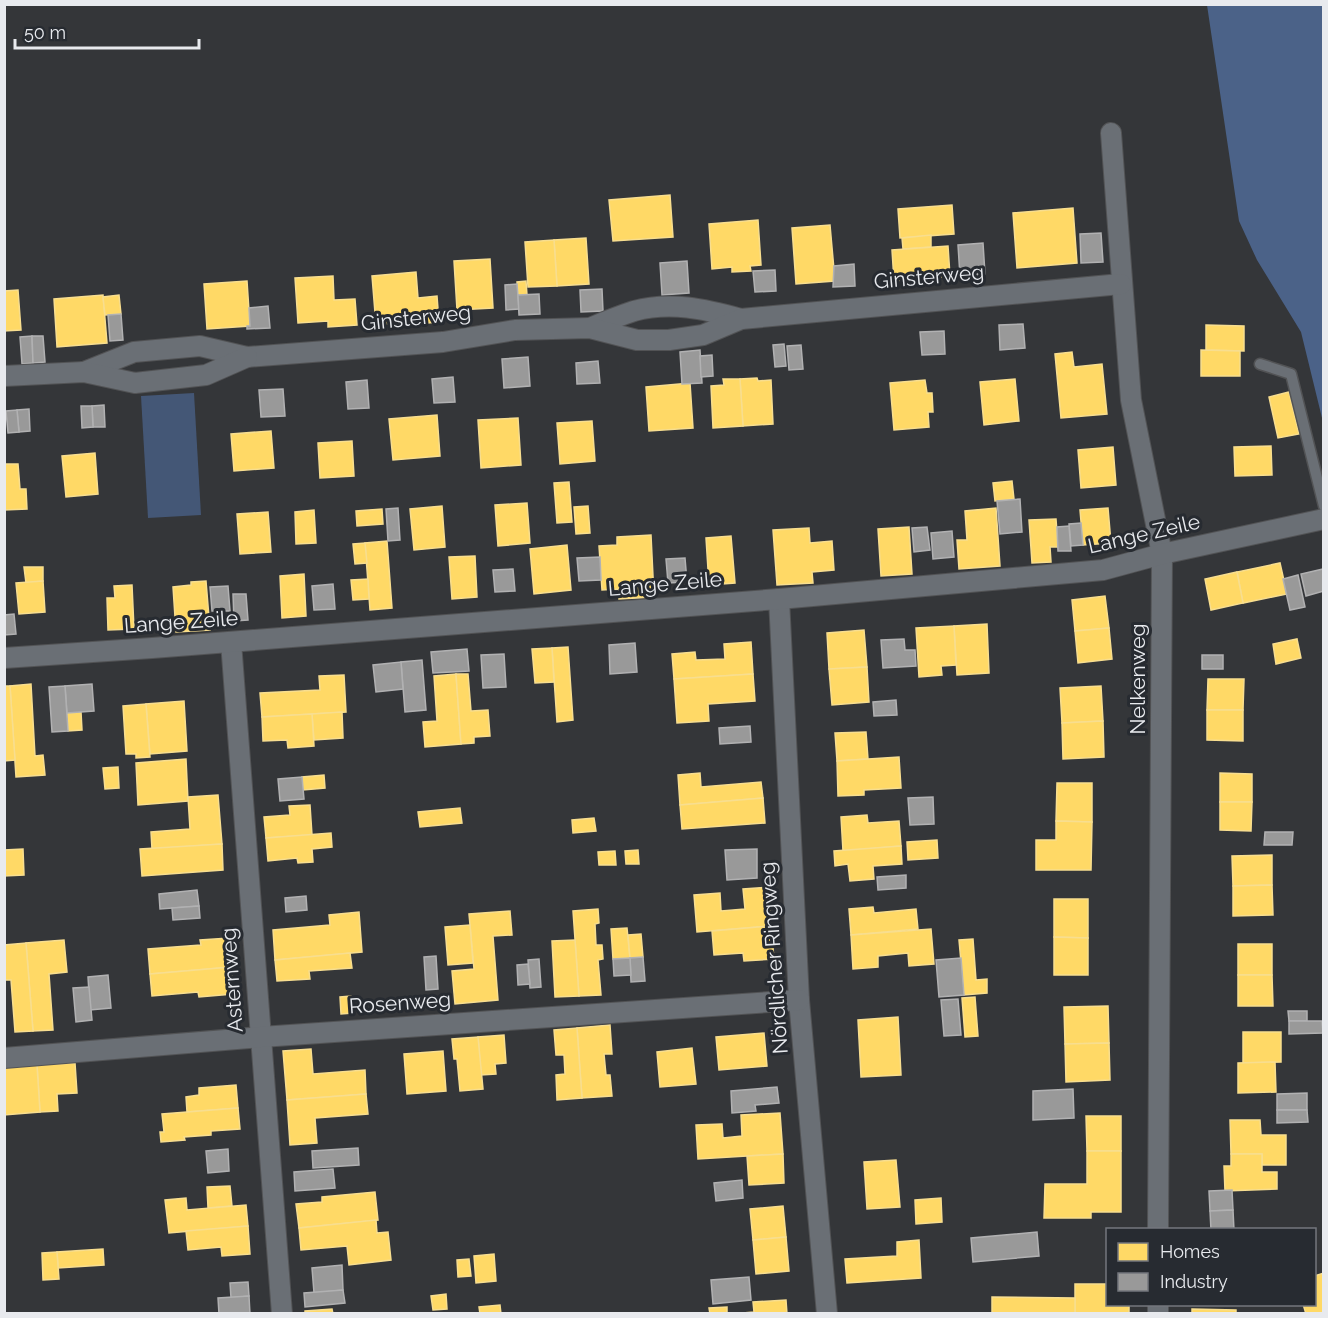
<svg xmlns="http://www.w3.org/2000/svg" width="1328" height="1318" font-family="Raleway,sans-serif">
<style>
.green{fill:#445776}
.forest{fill:#4b6288}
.homes{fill:#ffd966;stroke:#f8de8f;stroke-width:1.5}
.industry{fill:#999;stroke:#b1b1b2;stroke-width:1.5}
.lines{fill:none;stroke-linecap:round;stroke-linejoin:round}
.lane-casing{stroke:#525355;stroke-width:13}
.street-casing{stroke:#525355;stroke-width:22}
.lane{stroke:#6a6f75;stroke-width:10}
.street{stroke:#6a6f75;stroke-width:20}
.labels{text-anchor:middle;stroke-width:6;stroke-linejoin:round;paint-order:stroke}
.street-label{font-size:21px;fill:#e8eaee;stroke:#272b31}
</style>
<rect width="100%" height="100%" fill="#343639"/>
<!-- green -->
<polygon class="green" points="194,393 201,515 148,518 141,396"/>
<!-- forest -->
<polygon class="forest" points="1207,5 1323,5 1323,422 1301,332 1257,260 1239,221"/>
<!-- homes -->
<g class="homes">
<polygon points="670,195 673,237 613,241 609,200"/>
<polygon points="952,205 954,234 900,238 898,209"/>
<polygon points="1073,208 1077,263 1017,268 1013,213"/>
<polygon points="758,220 761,265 750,266 751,271 732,272 732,267 712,269 709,224"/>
<polygon points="830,225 835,281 796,284 792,228"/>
<polygon points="931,235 931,247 903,249 902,238"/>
<polygon points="586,238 589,284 557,286 554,240"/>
<polygon points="554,240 557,286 528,287 525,242"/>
<polygon points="948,246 950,276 894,281 892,250"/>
<polygon points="490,259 493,308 457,310 454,261"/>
<polygon points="416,272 418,298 437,296 439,322 416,324 416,321 376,325 372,276"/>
<polygon points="333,276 334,300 355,299 357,325 328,327 328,321 298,323 295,278"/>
<polygon points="247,281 250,326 207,329 204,284"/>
<polygon points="526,281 527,295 518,295 517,282"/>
<polygon points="18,290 21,330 4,331 4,291"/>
<polygon points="103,295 107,343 57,347 54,299"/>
<polygon points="119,295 121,314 105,315 103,297"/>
<polygon points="1206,325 1244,326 1244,351 1206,350"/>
<polygon points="1201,350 1240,351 1240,376 1201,376"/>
<polygon points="1072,352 1074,367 1102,364 1107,414 1061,418 1055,354"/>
<polygon points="757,378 758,381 771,380 773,424 743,426 740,379"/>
<polygon points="723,379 740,379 743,426 713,428 711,386 724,385"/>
<polygon points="1015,379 1019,421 984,425 980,382"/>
<polygon points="925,380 927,393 932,393 933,412 928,412 929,427 894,430 890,383"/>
<polygon points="690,383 693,428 649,431 646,387"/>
<polygon points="1289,392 1299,434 1278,438 1269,397"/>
<polygon points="437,415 440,456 393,460 389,419"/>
<polygon points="518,418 521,465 481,468 478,420"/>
<polygon points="592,421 595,461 560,464 557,423"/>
<polygon points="271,431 274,468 234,471 231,434"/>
<polygon points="352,441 354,476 320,478 318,443"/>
<polygon points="1271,446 1272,475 1235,476 1234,447"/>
<polygon points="1113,447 1116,485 1081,488 1078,450"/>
<polygon points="95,453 98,494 66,497 62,456"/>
<polygon points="4,464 18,464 20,489 26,489 27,509 4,510"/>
<polygon points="1012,481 1014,499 995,501 993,483"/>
<polygon points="569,482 572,522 557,523 554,483"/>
<polygon points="527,503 530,543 498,546 495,505"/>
<polygon points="442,506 445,547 414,550 410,509"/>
<polygon points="588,506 590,533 576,534 574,507"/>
<polygon points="996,508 1000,566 959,569 957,540 967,540 965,511"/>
<polygon points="1108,508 1111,543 1083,545 1080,510"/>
<polygon points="382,509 383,524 357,526 356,511"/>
<polygon points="314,510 316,543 296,544 295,512"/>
<polygon points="268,512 271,552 240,554 237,514"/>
<polygon points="1056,519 1058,547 1050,547 1051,562 1032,563 1029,520"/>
<polygon points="909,527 912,574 881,576 878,529"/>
<polygon points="809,528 810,543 832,541 834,570 812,572 813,583 777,585 773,530"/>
<polygon points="651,535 654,597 619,599 619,589 602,590 599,546 617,545 617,537"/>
<polygon points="731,536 735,583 709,585 706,538"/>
<polygon points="387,541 392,608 370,610 365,543"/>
<polygon points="365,543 367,563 355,564 353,544"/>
<polygon points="567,545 571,590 534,594 530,549"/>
<polygon points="475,556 477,597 452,599 449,557"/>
<polygon points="1280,563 1287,594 1243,603 1237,572"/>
<polygon points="24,567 43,567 43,581 26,583"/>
<polygon points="1237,572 1243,603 1211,610 1205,579"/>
<polygon points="304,574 306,616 282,618 280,576"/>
<polygon points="368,579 369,599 353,600 351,580"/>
<polygon points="43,581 45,612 19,614 16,583"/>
<polygon points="206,581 210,630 176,632 173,587 191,585 191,582"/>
<polygon points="132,585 134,629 108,630 107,598 115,598 114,586"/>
<polygon points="1105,596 1109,628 1075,631 1072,600"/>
<polygon points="987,624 989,673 957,675 954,626"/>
<polygon points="954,626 956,665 941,666 942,675 919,677 916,628"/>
<polygon points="1109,628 1112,659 1078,663 1075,631"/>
<polygon points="864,630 867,667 829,669 827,633"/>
<polygon points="1297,639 1301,658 1276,664 1273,644"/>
<polygon points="751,642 753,674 674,679 672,654 695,652 696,660 725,659 724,644"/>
<polygon points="568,647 573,720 557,722 552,648"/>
<polygon points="552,648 554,682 535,683 532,649"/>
<polygon points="867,667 869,702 832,705 829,669"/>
<polygon points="456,674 461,744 425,747 423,722 437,721 434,676"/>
<polygon points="456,674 468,674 471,711 488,710 490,736 474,737 474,743 461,744"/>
<polygon points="753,674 755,701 708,704 709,721 677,723 674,679"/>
<polygon points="344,675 346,712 262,717 260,693 320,690 319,676"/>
<polygon points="1208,679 1244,679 1243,710 1207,710"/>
<polygon points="31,684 35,756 43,755 45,775 16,777 10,686"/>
<polygon points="4,686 10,686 15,760 4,761"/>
<polygon points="1101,686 1103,721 1062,723 1060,688"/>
<polygon points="184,701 187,751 150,754 146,704"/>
<polygon points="146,704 150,757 136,758 136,754 126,754 123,706"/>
<polygon points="1207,710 1243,710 1243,741 1207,740"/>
<polygon points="81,712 82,730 68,731 67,713"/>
<polygon points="342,712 343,738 314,740 312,714"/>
<polygon points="312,714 314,746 288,748 287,740 263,741 262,717"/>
<polygon points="1103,721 1104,757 1063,759 1062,723"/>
<polygon points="866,732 868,759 837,761 835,733"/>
<polygon points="899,757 901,788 864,790 864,795 838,796 837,761"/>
<polygon points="186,759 188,801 138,805 136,763"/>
<polygon points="118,767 119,788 105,789 103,768"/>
<polygon points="700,773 701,787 761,782 763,798 680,805 678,775"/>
<polygon points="1220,773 1252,774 1252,802 1220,802"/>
<polygon points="324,775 325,788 303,790 302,777"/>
<polygon points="1057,783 1092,783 1092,822 1056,821"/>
<polygon points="218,795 222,844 152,849 151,832 190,829 188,797"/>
<polygon points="763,798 765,823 682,829 680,805"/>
<polygon points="1220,802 1252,802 1251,831 1220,830"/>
<polygon points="310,805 312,835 266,838 264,817 290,815 289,806"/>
<polygon points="460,808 462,823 420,827 418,812"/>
<polygon points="867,815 868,823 899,821 901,846 843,851 841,817"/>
<polygon points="594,818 596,831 573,833 572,820"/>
<polygon points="1056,821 1092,822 1091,870 1036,870 1036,840 1056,840"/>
<polygon points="331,833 332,847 312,849 313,862 298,863 297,858 268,861 266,838"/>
<polygon points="937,840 938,858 908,860 907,842"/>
<polygon points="222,844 223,870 142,876 140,849"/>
<polygon points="901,846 902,864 873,866 874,879 850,881 848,864 835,866 834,851"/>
<polygon points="23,849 24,875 4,876 4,850"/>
<polygon points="638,850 639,864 626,864 625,851"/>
<polygon points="615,851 616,865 599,865 598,852"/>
<polygon points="1272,855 1272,885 1233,886 1232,856"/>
<polygon points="1272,885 1273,915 1233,916 1233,886"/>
<polygon points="769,887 771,926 697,932 694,895 720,893 721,911 745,909 743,889"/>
<polygon points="1054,899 1088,899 1088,938 1054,937"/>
<polygon points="873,907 874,913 916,909 918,929 851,935 849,909"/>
<polygon points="598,909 599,923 595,924 596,945 602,945 603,959 598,960 601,995 579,996 573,911"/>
<polygon points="510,911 512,935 493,936 498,1000 455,1004 452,971 474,969 469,914"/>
<polygon points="359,912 362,952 275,960 273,930 330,925 329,915"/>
<polygon points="470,925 473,963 448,965 445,927"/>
<polygon points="771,926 774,959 744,961 743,953 714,955 712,931"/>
<polygon points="627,928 630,958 613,959 611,929"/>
<polygon points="931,929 934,964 909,966 908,953 878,956 878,967 853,969 851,935"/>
<polygon points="641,934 643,957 630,958 628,935"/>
<polygon points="1054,937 1088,938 1088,975 1054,975"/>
<polygon points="229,938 231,967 150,974 148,949 201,945 200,940"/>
<polygon points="973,939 976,980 987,979 987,993 964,995 959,940"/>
<polygon points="64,940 67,972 49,974 53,1030 33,1031 26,943"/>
<polygon points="575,940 579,996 555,997 552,941"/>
<polygon points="26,943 33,1031 15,1032 11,980 4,980 4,945"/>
<rect x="1238" y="944" width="34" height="31"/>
<polygon points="350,953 352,968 309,971 310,979 277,981 275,960"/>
<polygon points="231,967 233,994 199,997 198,992 152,996 150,974"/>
<polygon points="1238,975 1272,975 1273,1006 1238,1006"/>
<polygon points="351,996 353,1013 341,1014 340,997"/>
<polygon points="975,997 978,1036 965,1037 962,998"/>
<polygon points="1108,1006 1109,1043 1065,1044 1064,1007"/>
<polygon points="898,1017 901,1075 861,1077 858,1020"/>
<polygon points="610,1025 612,1054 604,1054 606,1075 610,1075 612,1096 582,1098 577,1028"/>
<polygon points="577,1028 582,1098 557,1100 556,1075 565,1074 564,1055 556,1055 554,1030"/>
<polygon points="1243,1032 1281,1032 1281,1062 1243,1063"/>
<polygon points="764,1033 767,1066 719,1070 716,1037"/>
<polygon points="504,1035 506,1063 495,1064 496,1074 481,1075 478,1037"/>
<polygon points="478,1037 483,1089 460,1091 457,1059 454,1059 452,1039"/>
<polygon points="1109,1043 1110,1080 1066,1082 1065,1044"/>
<polygon points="692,1048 696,1084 660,1087 657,1052"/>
<polygon points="311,1049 313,1074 365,1070 366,1094 287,1100 283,1051"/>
<polygon points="443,1051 446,1091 407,1094 404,1054"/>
<polygon points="1275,1062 1276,1092 1238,1093 1238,1063"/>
<polygon points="75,1063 77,1093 57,1094 58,1111 40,1112 37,1065"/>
<polygon points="37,1065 40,1112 4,1115 4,1068"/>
<polygon points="236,1085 238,1108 187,1112 186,1097 199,1095 199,1088"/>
<polygon points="366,1094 368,1114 315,1118 317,1143 290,1145 287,1100"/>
<polygon points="238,1108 240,1129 211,1131 211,1135 184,1137 185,1140 161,1142 160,1132 164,1132 162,1114"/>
<polygon points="780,1113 783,1154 698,1159 696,1125 722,1124 723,1138 742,1136 741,1115"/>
<polygon points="1086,1116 1121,1116 1121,1151 1087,1151"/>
<polygon points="1230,1120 1260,1120 1261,1135 1286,1135 1286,1165 1262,1165 1262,1154 1231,1154"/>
<polygon points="1087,1151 1121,1151 1121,1212 1091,1212 1091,1218 1044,1218 1045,1184 1087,1184"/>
<polygon points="783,1154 784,1183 749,1185 747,1156"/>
<polygon points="1231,1154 1262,1154 1262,1172 1277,1172 1277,1189 1225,1191 1224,1166 1231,1166"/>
<polygon points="896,1160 900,1207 867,1209 864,1162"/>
<polygon points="230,1186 232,1206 208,1208 207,1187"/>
<polygon points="375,1192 378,1220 299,1228 296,1204 322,1202 322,1197"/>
<polygon points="186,1198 187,1210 246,1205 248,1226 169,1233 165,1200"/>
<polygon points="941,1198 942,1222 916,1224 915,1200"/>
<polygon points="783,1206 786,1237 753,1240 750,1209"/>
<polygon points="376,1220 377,1233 388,1232 391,1260 349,1265 347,1246 301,1250 299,1228"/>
<polygon points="248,1226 250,1254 222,1256 221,1247 188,1250 186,1231"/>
<polygon points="786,1237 789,1271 756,1274 753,1240"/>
<polygon points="919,1240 921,1278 847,1283 845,1259 897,1256 897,1242"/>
<polygon points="103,1249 104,1265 58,1268 57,1252"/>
<polygon points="57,1252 59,1279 43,1280 42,1253"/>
<polygon points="494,1254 496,1281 476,1283 474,1256"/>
<polygon points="469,1259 471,1276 458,1277 457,1260"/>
<polygon points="1324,1273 1324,1313 1306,1314 1303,1304 1314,1304 1314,1276"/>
<polygon points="1075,1284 1108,1284 1108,1304 1129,1304 1129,1314 1075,1314"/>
<polygon points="446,1294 447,1309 433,1310 431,1296"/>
<polygon points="992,1297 1075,1298 1075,1314 992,1314"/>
<polygon points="786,1300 787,1314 731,1314 754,1312 753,1302"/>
<polygon points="500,1305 501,1314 480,1314 479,1307"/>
<polygon points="727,1307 727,1314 710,1314 709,1308"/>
<polygon points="332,1309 333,1314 305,1314 305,1311"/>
<polygon points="1192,1309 1236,1310 1236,1314 1192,1314"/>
</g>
<!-- industry -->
<g class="industry">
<polygon points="1101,233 1103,262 1081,263 1080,234"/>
<polygon points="983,243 985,274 960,276 958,245"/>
<polygon points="687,261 689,293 662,295 660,263"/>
<polygon points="854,264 855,286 833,287 834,266"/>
<polygon points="775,270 776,291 755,292 753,271"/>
<polygon points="517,284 519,309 506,310 505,285"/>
<polygon points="602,289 603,311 581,312 580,290"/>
<polygon points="539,294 540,314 519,315 518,295"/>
<polygon points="268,306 270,328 247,329 247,326 250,326 249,308"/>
<polygon points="121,314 123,340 110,341 108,315"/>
<polygon points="1023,324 1025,348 1000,350 999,325"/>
<polygon points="944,331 945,354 922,355 920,332"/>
<polygon points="32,336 33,363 22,364 20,337"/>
<polygon points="32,336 43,336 45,362 33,363"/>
<polygon points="784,344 786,366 775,367 773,345"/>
<polygon points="801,345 803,369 789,370 787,346"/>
<polygon points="700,350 702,383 682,384 680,352"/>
<polygon points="712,355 713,376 701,377 700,356"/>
<polygon points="528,357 530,386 504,388 502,359"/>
<polygon points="598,361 600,383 577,384 576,363"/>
<polygon points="453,377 455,402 434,403 432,379"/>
<polygon points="367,380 369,408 348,409 346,382"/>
<polygon points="283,389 285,416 261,417 259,390"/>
<polygon points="104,405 105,427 93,427 92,406"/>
<polygon points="81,406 92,406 93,427 82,428"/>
<polygon points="29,409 30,431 19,432 17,410"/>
<polygon points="17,410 19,432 8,433 6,411"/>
<polygon points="1020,499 1022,532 1000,534 997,501"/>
<polygon points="398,508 400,540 388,541 386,509"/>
<polygon points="1081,523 1083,545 1071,546 1069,524"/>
<polygon points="1069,526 1071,551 1058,551 1057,527"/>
<polygon points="927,527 930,550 914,552 912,528"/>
<polygon points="952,531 954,557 933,559 931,533"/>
<polygon points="600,557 601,580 579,581 577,558"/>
<polygon points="685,558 687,582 668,583 666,559"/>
<polygon points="513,569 515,591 495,592 493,570"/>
<polygon points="1323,569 1324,591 1306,596 1301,574"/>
<polygon points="1298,575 1305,607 1290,610 1283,579"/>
<polygon points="333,584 335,609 314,610 312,586"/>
<polygon points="228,586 230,611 212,611 210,587"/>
<polygon points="233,594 246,594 248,620 234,621"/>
<polygon points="14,614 16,634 4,635 4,615"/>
<polygon points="904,639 905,650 915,650 916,666 883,668 881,640"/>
<polygon points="635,643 637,672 610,674 609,645"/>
<polygon points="467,649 469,671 433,673 431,652"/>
<polygon points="504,654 506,687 483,688 481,655"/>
<rect x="1202" y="655" width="21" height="14"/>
<polygon points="422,660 426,710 405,712 401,662"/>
<polygon points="401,662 403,689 376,692 373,665"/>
<polygon points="92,684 94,711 67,713 65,686"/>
<polygon points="65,686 68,731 52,732 49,687"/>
<polygon points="896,700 897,715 874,716 873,702"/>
<polygon points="750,726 751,742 720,744 719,728"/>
<polygon points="302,777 304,799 280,801 278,779"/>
<polygon points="933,797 934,824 910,825 908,798"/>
<polygon points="1265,832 1293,832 1292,845 1264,845"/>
<polygon points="757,849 757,878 727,880 725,850"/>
<polygon points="906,875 906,888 878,890 877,877"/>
<polygon points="197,890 199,906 160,909 159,894"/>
<polygon points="306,896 307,910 286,912 285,898"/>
<polygon points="199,906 200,918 173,920 172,908"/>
<polygon points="436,956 438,989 426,990 424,957"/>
<polygon points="643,957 645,981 631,982 630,958"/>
<polygon points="630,958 631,975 614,976 613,959"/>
<polygon points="961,958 964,995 939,997 936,960"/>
<polygon points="539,959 541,987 530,988 528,960"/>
<polygon points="528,964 530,984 518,985 517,965"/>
<polygon points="108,975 111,1008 90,1010 88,977"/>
<polygon points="89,987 92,1020 76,1022 73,988"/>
<polygon points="958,999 961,1035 944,1036 941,1000"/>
<polygon points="1288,1011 1307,1011 1307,1021 1289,1021"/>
<polygon points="1289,1021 1322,1021 1323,1033 1289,1034"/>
<polygon points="777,1087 779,1103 755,1105 756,1111 732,1113 731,1091"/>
<polygon points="1073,1089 1074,1118 1033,1120 1033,1091"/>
<polygon points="1307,1093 1307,1110 1277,1110 1277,1094"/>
<polygon points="1277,1110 1307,1110 1308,1122 1277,1123"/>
<polygon points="358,1148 359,1165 313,1168 312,1151"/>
<polygon points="228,1149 229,1171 208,1173 206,1151"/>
<polygon points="333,1169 335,1188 295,1191 294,1172"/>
<polygon points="742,1180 743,1198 716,1201 714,1183"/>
<polygon points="1232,1190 1233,1210 1210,1211 1209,1191"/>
<polygon points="1233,1210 1234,1230 1211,1230 1210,1211"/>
<polygon points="1037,1232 1039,1256 973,1262 971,1238"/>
<polygon points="342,1265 343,1290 314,1293 312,1268"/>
<polygon points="749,1277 751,1300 713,1304 711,1280"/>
<polygon points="248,1282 249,1296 231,1298 230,1283"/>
<polygon points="343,1290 345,1303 305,1307 304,1293"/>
<polygon points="249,1296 250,1314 219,1314 218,1298"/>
</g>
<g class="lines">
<defs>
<polyline id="lane" points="1260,364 1291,374 1324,506"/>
<g id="street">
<polyline points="1111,133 1131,400 1162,554 1158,1230"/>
<path d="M 590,328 C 604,322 619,316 634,311 C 670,301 705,309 741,319"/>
<polyline points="84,372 134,352 200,346 247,357 443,342 515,330 590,328 637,340 669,340 703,335 741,319 1121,284"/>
<polyline points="4,376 84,372 135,383 206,375 247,357"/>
<polyline points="779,599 799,1000 827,1314"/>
<polyline points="231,642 282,1314"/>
<polyline points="4,658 152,648 779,599 1103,570 1162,554 1324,519"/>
<polyline points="4,1058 261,1037 799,1000"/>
<polyline points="1158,1314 1158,1304"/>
</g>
</defs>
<!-- lane casing -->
<use href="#lane" class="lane-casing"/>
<!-- street casing -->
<use href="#street" class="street-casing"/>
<!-- lane -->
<use href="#lane" class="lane"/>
<!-- street -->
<use href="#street" class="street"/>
</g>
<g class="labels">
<!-- street labels -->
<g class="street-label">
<text transform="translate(929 277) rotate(-5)" y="7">Ginsterweg</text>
<text transform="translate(416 318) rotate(-6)" y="7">Ginsterweg</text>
<text transform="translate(1144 534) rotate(-13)" y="7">Lange Zeile</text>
<text transform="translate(665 584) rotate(-5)" y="7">Lange Zeile</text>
<text transform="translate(181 622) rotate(-4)" y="7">Lange Zeile</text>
<text transform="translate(1138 679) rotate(-90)" y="7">Nelkenweg</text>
<text transform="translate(774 958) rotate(-94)" y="7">Nördlicher Ringweg</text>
<text transform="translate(232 980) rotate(-94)" y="7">Asternweg</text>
<text transform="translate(400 1003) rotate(-4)" y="7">Rosenweg</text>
</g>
</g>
<!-- border -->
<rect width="1328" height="1318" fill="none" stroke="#e8eaee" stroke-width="12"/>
<!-- legend -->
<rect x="1106" y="1228" width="210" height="78" fill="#272b31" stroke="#74777d" stroke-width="1.5"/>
<rect x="1118" y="1243" width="30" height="18" fill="#ffd966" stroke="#74777d" stroke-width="1.5"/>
<text x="1160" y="1258" font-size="18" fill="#e8eaee">Homes</text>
<rect x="1118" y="1273" width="30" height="18" fill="#999999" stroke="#74777d" stroke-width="1.5"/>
<text x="1160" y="1288" font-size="18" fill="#e8eaee">Industry</text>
<!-- scale -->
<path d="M15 39v9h184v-9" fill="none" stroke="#e8eaee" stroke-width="3"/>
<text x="24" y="39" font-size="18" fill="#e8eaee" stroke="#272b31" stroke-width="4.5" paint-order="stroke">50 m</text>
</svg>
